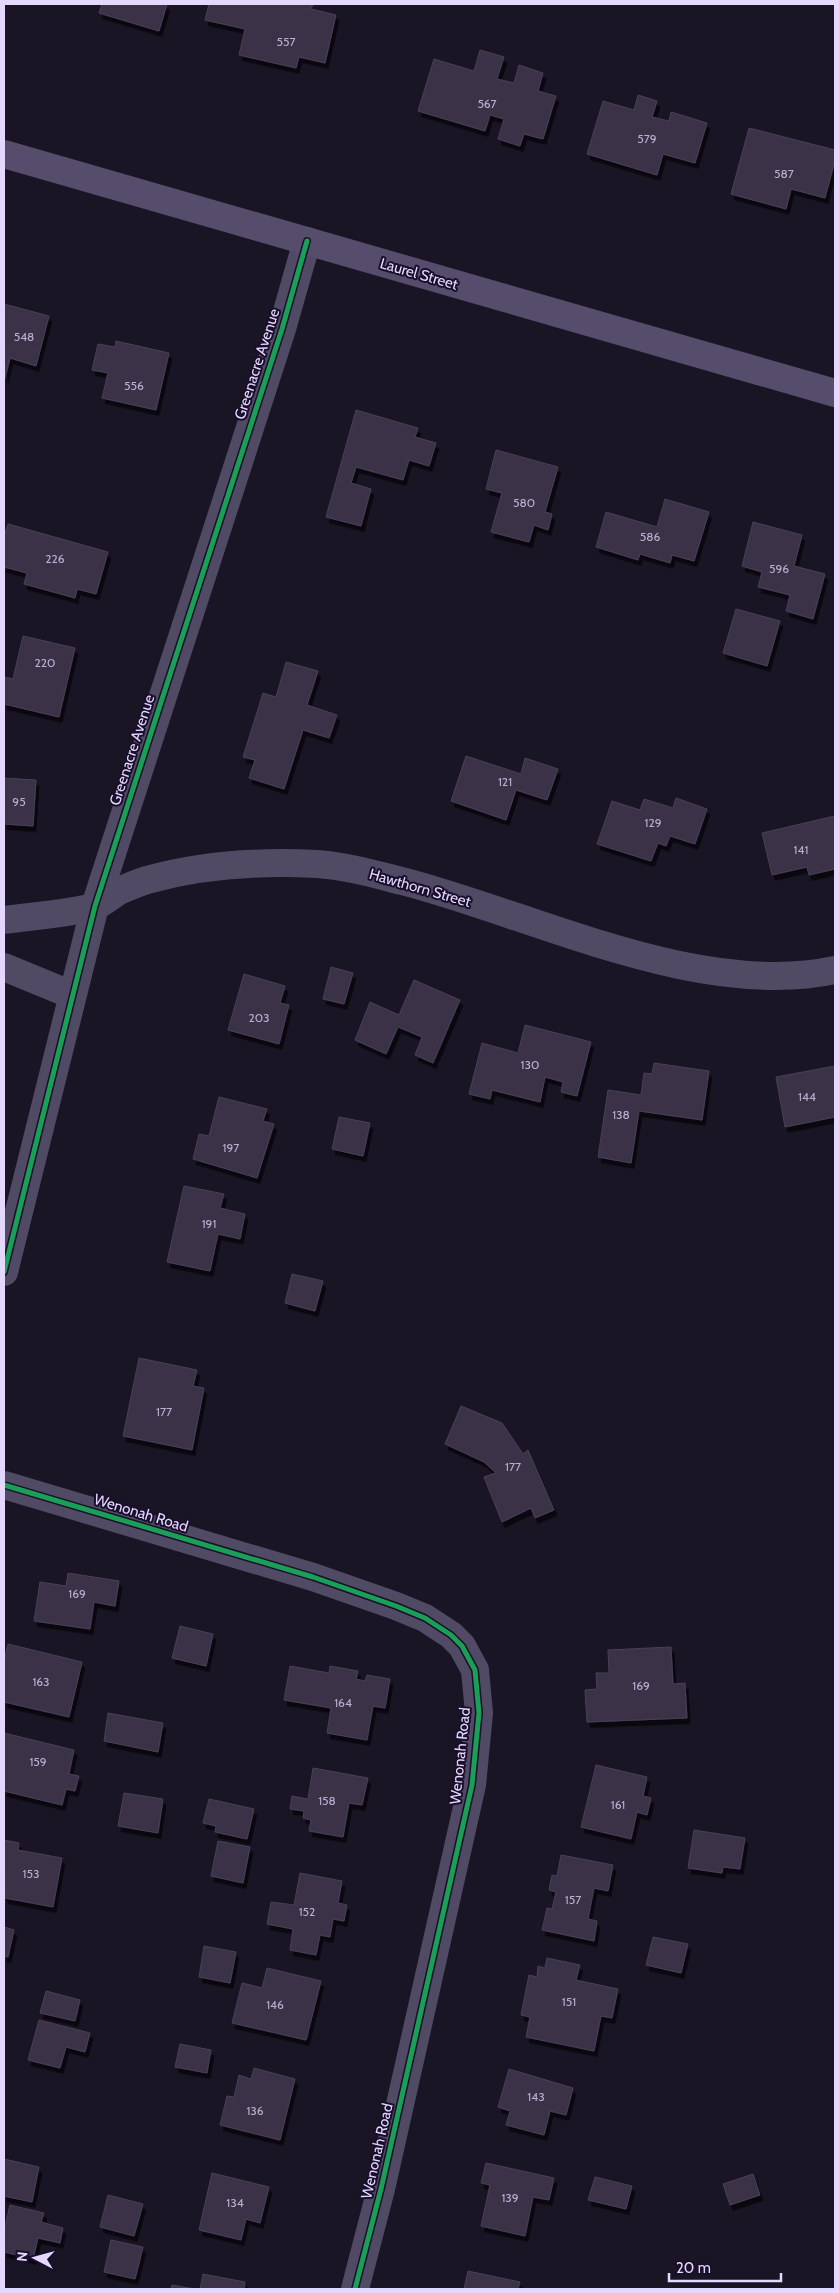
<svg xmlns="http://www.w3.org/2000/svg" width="839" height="2293" font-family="Cabin,sans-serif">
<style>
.building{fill:#3a3346;stroke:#484058;filter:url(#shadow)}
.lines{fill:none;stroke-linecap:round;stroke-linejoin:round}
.street{stroke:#504a65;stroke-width:28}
.secondary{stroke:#564c6b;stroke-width:28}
.cycleway-casing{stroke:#190f2a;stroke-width:8}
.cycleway{stroke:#1a9f57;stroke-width:5}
.labels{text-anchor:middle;stroke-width:4;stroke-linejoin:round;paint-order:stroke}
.number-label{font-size:12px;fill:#baafd1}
.street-label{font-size:15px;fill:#e4d8ff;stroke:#190f2a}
</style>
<defs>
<filter id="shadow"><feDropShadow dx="3" dy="5.5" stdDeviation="0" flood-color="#0009"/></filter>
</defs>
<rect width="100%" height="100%" fill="#1a1524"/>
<!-- building -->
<g class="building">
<polygon points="102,4 167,4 159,31 99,13"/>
<polygon points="209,4 313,4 311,9 336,15 325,63 299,57 296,68 239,55 245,29 205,20"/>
<polygon points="480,50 504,57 497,79 514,83 519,65 543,73 538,91 556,96 543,139 524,134 520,146 498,139 504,119 490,115 485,131 418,111 434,59 474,71"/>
<polygon points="638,95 657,101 652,117 669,121 671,112 707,123 695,163 663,154 657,175 587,154 603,101 634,110"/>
<polygon points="749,128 835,150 835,160 825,198 791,189 786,209 731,194"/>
<polygon points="4,304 49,316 36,366 10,358 5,378"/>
<polygon points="116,341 169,353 156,410 102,398 108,373 92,370 98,344 115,347"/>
<polygon points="356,410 418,428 415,437 436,443 429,466 409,460 403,480 356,467 351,483 371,489 361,526 326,517"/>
<polygon points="496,450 558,467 545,512 552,514 548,530 534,525 529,542 491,532 502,493 486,489"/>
<polygon points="665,499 709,512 694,561 672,555 670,563 640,554 638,560 596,547 606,512 657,527"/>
<polygon points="753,522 802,535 794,566 825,574 813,619 786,611 790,595 758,587 762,572 742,566"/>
<polygon points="8,524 108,552 96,594 77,589 75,598 24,584 27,573 4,567 4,537"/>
<polygon points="736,609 780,621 767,666 723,653"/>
<polygon points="23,636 75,648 59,717 4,704 4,677 13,679"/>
<polygon points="286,662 318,671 307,705 337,715 329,738 303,730 284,789 249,778 255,760 243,757 263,693 276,697"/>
<polygon points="466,756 521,774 525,758 558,769 547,800 516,790 506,820 451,801"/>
<polygon points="4,778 36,780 33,826 4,824"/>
<polygon points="676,798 707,809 695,844 670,836 666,846 658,843 651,861 597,844 612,801 640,810 644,799 673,808"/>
<polygon points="835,816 835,869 809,875 807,867 772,875 762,833"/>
<polygon points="331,967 353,973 344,1004 323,999"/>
<polygon points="244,974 285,986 280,1003 289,1005 279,1044 228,1030"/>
<polygon points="414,980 460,1000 433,1063 415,1055 422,1037 398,1027 386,1054 355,1040 370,1002 399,1015"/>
<polygon points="525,1025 591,1042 577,1096 561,1092 563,1082 545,1077 540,1102 492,1090 490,1099 469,1094 482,1043 518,1053"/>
<polygon points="654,1063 709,1071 702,1120 639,1111 631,1163 598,1157 608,1090 641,1095 644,1073 652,1074"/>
<polygon points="835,1066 835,1117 785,1127 776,1077"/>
<polygon points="219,1097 267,1109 263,1121 274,1124 257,1178 193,1159 199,1134 209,1136"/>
<polygon points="339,1117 370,1123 363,1156 332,1149"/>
<polygon points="184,1186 224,1194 220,1208 245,1214 240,1239 218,1234 210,1271 167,1262"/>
<polygon points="292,1274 323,1281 315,1311 285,1303"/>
<polygon points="139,1358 197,1370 193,1386 204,1388 192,1450 123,1436"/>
<polygon points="461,1406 502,1423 523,1454 528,1450 554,1510 535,1518 531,1508 502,1522 484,1477 496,1473 484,1462 445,1444"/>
<polygon points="68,1573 119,1581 115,1606 94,1602 90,1629 34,1621 40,1582 66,1586"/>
<polygon points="180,1626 213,1634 206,1666 172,1658"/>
<polygon points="8,1644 82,1662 69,1717 4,1702 4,1661"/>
<polygon points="671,1647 673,1684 685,1683 687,1718 587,1722 585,1690 597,1689 596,1673 609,1673 608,1650"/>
<polygon points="290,1666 329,1673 330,1666 358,1671 356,1679 365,1681 367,1675 390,1679 385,1708 373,1706 367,1740 327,1733 331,1708 284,1700"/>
<polygon points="108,1713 163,1723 158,1752 104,1741"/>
<polygon points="4,1733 74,1750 69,1774 79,1776 75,1791 66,1789 62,1805 4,1791"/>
<polygon points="596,1765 647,1777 643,1796 651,1798 647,1815 637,1812 631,1839 581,1827"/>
<polygon points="313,1768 368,1778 362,1805 349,1803 343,1837 309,1831 311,1820 303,1818 304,1811 290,1809 292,1796 308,1799"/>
<polygon points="124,1793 163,1799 158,1833 118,1826"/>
<polygon points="209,1799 254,1809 247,1839 215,1832 216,1826 203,1823"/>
<polygon points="694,1830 745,1838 740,1869 723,1867 722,1873 688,1868"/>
<polygon points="4,1840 19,1843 18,1850 62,1858 53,1907 5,1898"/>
<polygon points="218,1841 250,1847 243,1883 211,1876"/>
<polygon points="561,1855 613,1865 608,1891 594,1888 588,1919 597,1921 594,1941 542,1930 547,1908 552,1909 556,1892 549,1890 552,1875 557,1876"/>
<polygon points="300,1873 342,1881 338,1903 347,1905 344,1921 333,1919 330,1937 320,1935 316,1955 290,1950 293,1929 267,1924 271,1902 294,1905"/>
<polygon points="4,1927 14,1930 8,1957 4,1956"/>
<polygon points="653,1937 688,1944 681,1973 646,1965"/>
<polygon points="204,1946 236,1952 230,1983 199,1977"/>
<polygon points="547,1958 580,1965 576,1980 618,1989 612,2018 601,2016 594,2051 526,2037 530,2017 521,2015 529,1975 537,1977 538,1966 545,1968"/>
<polygon points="267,1968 321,1981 306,2040 232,2023 242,1983 262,1988"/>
<polygon points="46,1991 80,2000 75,2021 40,2013"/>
<polygon points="39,2020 90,2033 85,2052 66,2047 60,2068 28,2060"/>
<polygon points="180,2044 211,2050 207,2073 175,2067"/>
<polygon points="254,2068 295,2079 280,2140 220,2125 227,2096 234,2097 239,2075 251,2079"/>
<polygon points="509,2069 573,2088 566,2115 550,2111 544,2135 506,2125 510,2111 498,2107"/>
<polygon points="4,2159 39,2167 32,2202 4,2196"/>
<polygon points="486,2163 554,2178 549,2200 533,2197 525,2236 481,2226 490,2185 481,2183"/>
<polygon points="212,2173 269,2187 260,2223 246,2219 241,2240 199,2230"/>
<polygon points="753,2174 760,2195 730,2205 723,2184"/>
<polygon points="595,2177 632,2186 626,2209 588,2200"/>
<polygon points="108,2195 143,2204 134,2236 100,2227"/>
<polygon points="10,2205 44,2213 41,2222 63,2228 60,2243 38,2238 33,2259 4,2252 4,2231"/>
<polygon points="111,2240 143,2247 135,2279 104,2272"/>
<polygon points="468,2271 520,2282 518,2289 464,2289"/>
<polygon points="203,2274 245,2282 244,2289 200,2289"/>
<polygon points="172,2285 195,2289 171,2289"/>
</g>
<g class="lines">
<!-- street -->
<g class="street">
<path d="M 4,920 C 32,916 66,914 93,907 C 102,904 111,896 119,891 C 128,887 137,883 147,880 C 201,865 261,861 317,864 C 346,866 374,874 402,881 C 534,915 698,999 835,970"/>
<polyline points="4,967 72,995"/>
<polyline points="4,1272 95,906 282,329 307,241"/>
<polyline points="4,1485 313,1577 396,1606 425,1618 451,1635 462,1646 475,1670 479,1713 472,1785 381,2189 355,2289"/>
</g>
<!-- secondary -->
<polyline class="secondary" points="4,154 835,393"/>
<defs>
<g id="cycleway">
<polyline points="4,1272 95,906 282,329 307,241"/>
<polyline points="4,1485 313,1577 396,1606 425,1618 451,1635 462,1646 475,1670 479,1713 472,1785 381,2189 355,2289"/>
</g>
</defs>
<!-- cycleway casing -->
<use href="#cycleway" class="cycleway-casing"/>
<!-- cycleway -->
<use href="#cycleway" class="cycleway"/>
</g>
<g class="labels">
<!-- number labels -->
<g class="number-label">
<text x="286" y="46">557</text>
<text x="487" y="108">567</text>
<text x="647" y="143">579</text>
<text x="784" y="178">587</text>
<text x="24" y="341">548</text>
<text x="134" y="390">556</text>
<text x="524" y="507">580</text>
<text x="650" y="541">586</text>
<text x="55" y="563">226</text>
<text x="779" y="573">596</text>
<text x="45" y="667">220</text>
<text x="505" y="786">121</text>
<text x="19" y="806">95</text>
<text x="653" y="827">129</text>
<text x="801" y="854">141</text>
<text x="259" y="1022">203</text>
<text x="530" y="1069">130</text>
<text x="807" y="1101">144</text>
<text x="621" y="1119">138</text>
<text x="231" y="1152">197</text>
<text x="209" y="1228">191</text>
<text x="164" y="1416">177</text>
<text x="513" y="1471">177</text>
<text x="77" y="1598">169</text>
<text x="41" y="1686">163</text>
<text x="641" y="1690">169</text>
<text x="343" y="1707">164</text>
<text x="38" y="1766">159</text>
<text x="327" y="1805">158</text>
<text x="618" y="1809">161</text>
<text x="31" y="1878">153</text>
<text x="573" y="1904">157</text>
<text x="307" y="1916">152</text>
<text x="569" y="2006">151</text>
<text x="275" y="2009">146</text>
<text x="536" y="2101">143</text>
<text x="255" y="2115">136</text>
<text x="510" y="2202">139</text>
<text x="235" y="2207">134</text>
</g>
<!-- street labels -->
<g class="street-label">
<text transform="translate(419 274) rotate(16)" y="5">Laurel Street</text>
<text transform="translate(257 364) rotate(-72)" y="5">Greenacre Avenue</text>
<text transform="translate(132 750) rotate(-72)" y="5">Greenacre Avenue</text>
<text transform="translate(420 888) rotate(16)" y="5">Hawthorn Street</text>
<text transform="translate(141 1513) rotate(17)" y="5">Wenonah Road</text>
<text transform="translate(460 1756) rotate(-84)" y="5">Wenonah Road</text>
<text transform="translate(377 2151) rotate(-77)" y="5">Wenonah Road</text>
</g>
</g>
<!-- border -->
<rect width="839" height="2293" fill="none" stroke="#e4d8ff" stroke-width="10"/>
<!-- north arrow -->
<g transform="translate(35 2258) rotate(276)" stroke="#190f2a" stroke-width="4" paint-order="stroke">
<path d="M0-4L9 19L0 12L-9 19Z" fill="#e4d8ff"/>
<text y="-8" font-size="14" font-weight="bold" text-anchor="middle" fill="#e4d8ff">N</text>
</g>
<!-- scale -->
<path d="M669 2273v8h112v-8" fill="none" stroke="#e4d8ff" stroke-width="2.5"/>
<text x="676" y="2273" font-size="15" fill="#e4d8ff" stroke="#190f2a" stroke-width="4" paint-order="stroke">20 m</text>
</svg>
